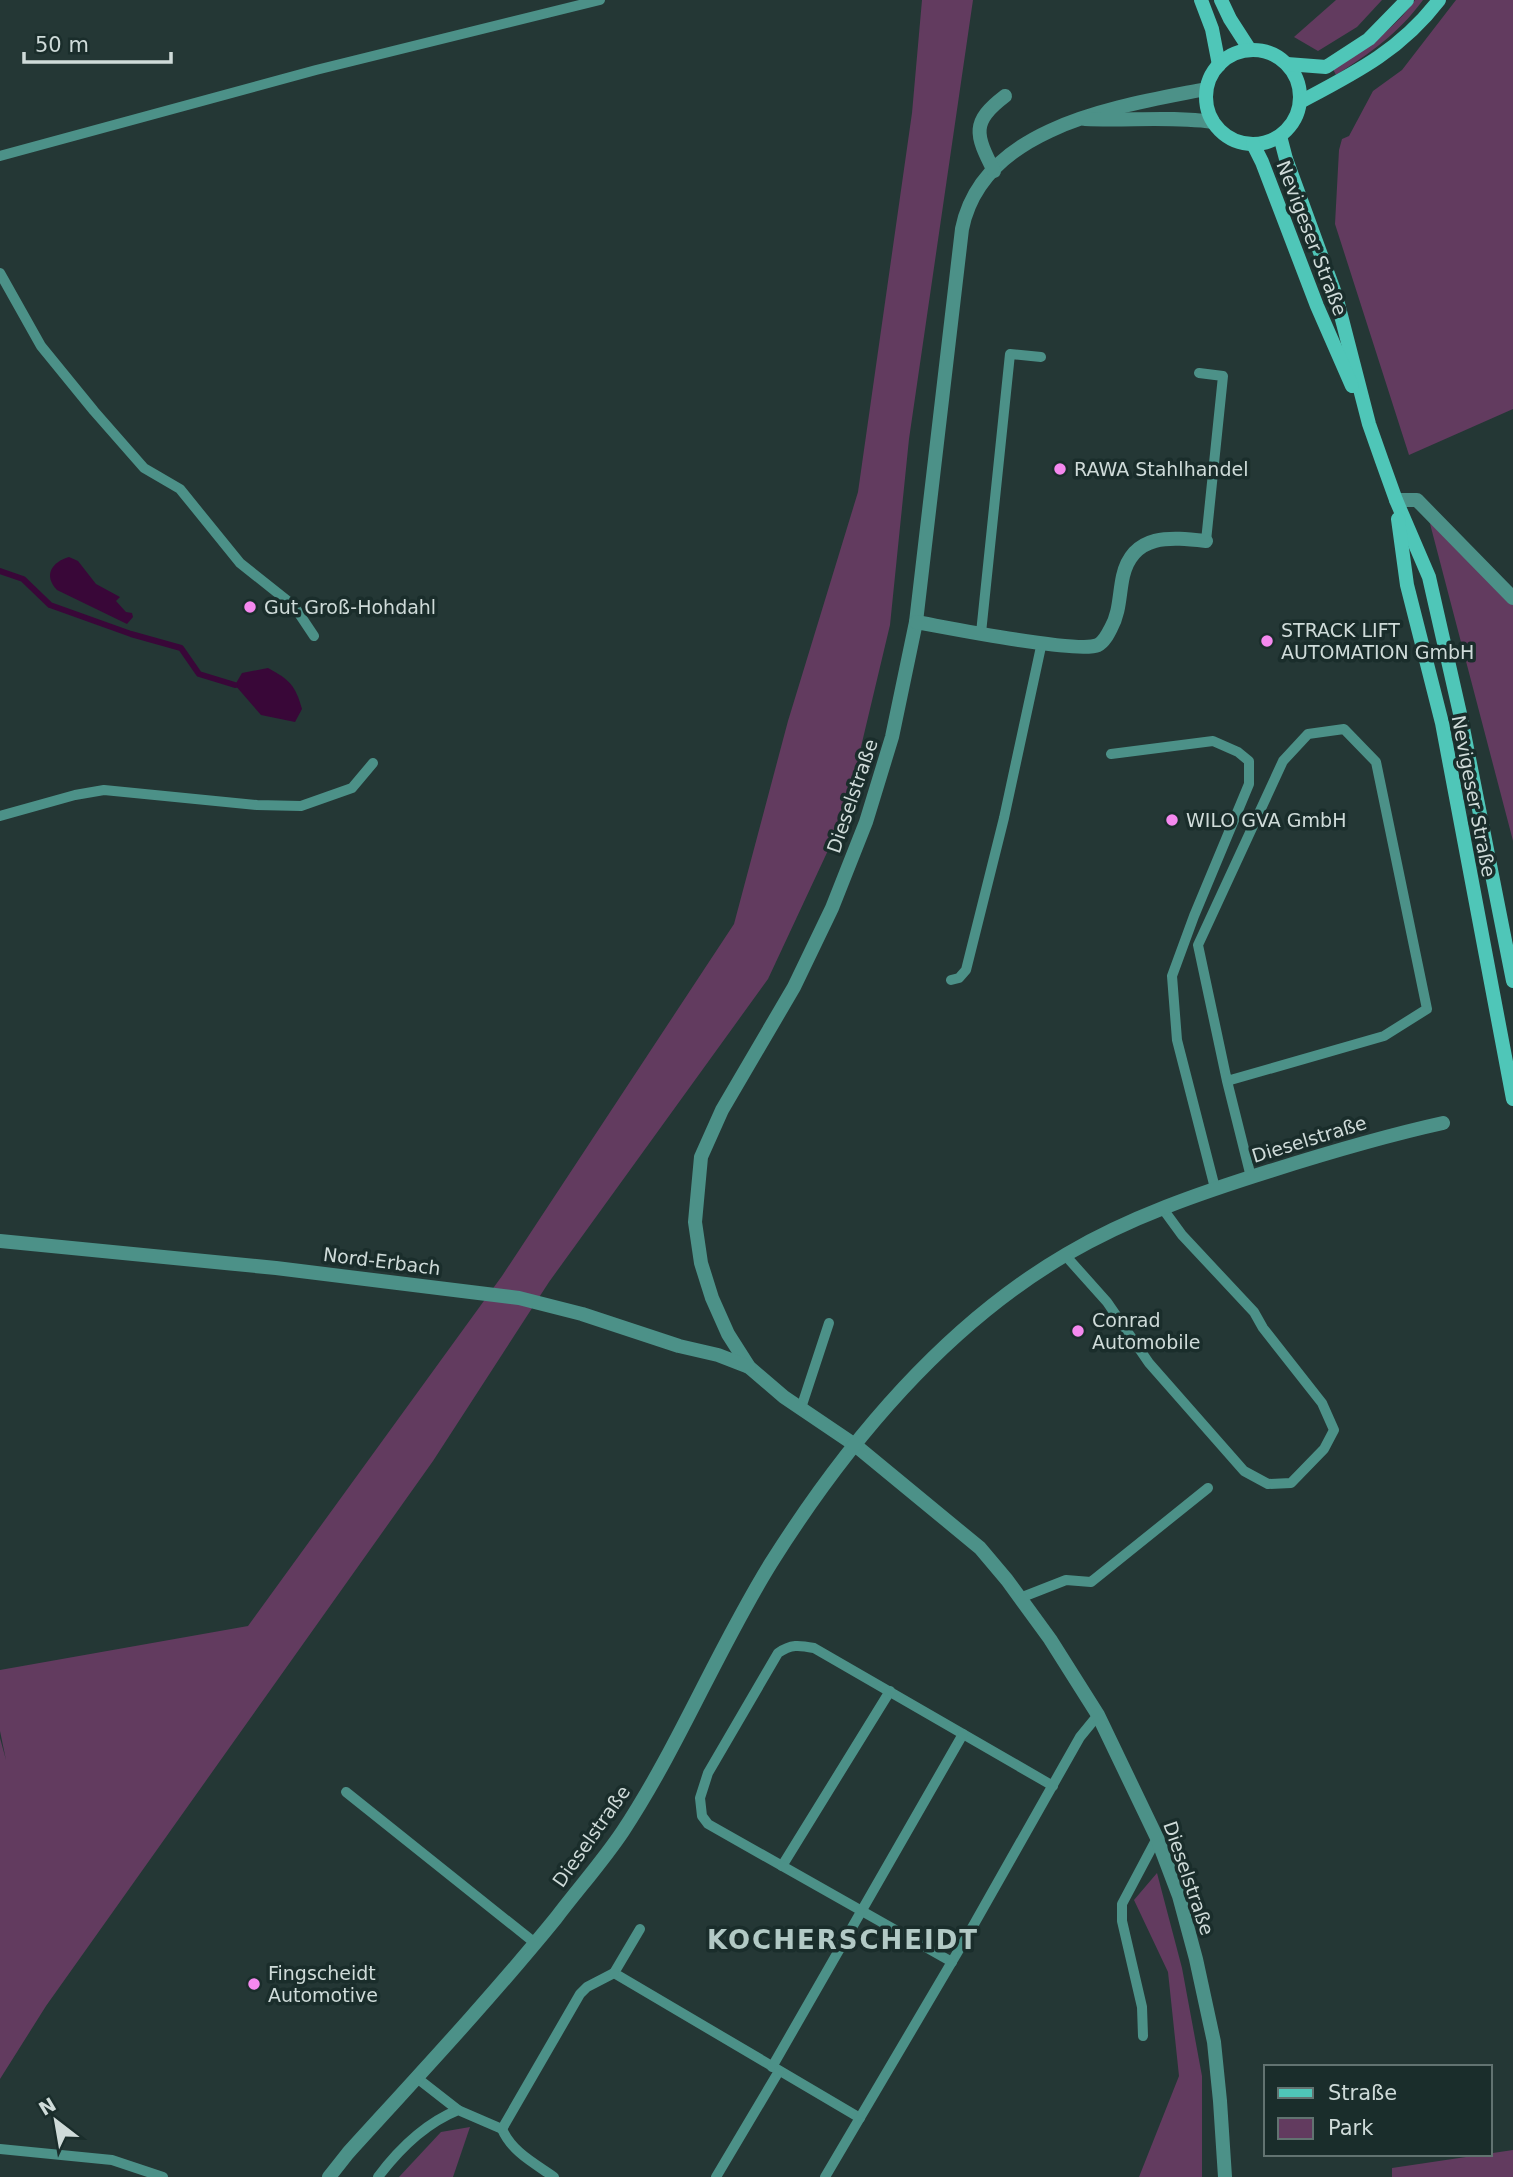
<svg xmlns="http://www.w3.org/2000/svg" width="1513" height="2177" font-family="'DejaVu Sans',sans-serif">
<style>
.green{fill:#623b5f}
.water{fill:#390738}
.lines{fill:none;stroke-linecap:round;stroke-linejoin:round}
.stream{stroke:#390738;stroke-width:6}
.service{stroke:#4c9188;stroke-width:10}
.minor{stroke:#4c9188;stroke-width:14}
.secondary{stroke:#4fc6b8;stroke-width:14}
.poi-dot{fill:#f589ef;stroke:#1a2d2b;stroke-width:2.5}
.labels{text-anchor:middle;stroke-width:7;stroke-linejoin:round;paint-order:stroke}
.street-label{font-size:19px;fill:#cfdbd9;stroke:#1a2d2b}
.poi-label{font-size:19px;fill:#cfdbd9;stroke:#1a2d2b;text-anchor:start}
.district-label{font-size:26px;font-weight:bold;letter-spacing:2px;fill:#b2c9c5;stroke:#1a2d2b}
</style>
<rect width="100%" height="100%" fill="#243735"/>
<!-- green -->
<g class="green">
<polygon points="922,0 973,0 909,439 890,625 845,814 768,979 549,1282 433,1461 46,2006 0,2079 0,1738 6,1760 0,1731 0,1670 248,1626 502,1276 734,924 788,721 858,492 912,113"/>
<polygon points="1336,0 1382,0 1357,27 1318,51 1294,37"/>
<path d="M 1415,0 L 1423,0 C 1399,33 1369,54 1336,75 L 1333,69 C 1363,50 1394,30 1415,0 Z"/>
<polygon points="1456,0 1513,0 1513,409 1409,455 1335,224 1339,150 1342,139 1349,136 1373,91 1402,70"/>
<polygon points="1428,516 1513,597 1513,841 1512,837"/>
<polygon points="1157,1873 1182,1968 1202,2076 1202,2177 1139,2177 1179,2076 1168,1972 1134,1900"/>
<polygon points="470,2127 453,2177 399,2177 441,2132"/>
<polygon points="1513,2150 1513,2177 1392,2177 1392,2168"/>
</g>
<!-- water -->
<g class="water">
<path d="M 69,557 L 78,561 L 96,584 L 120,597 L 116,601 L 126,612 L 132,613 L 133,617 L 127,624 L 57,590 C 43,575 52,562 69,557 Z"/>
<path d="M 268,668 C 290,680 295,685 302,709 L 295,722 L 261,715 L 235,685 L 242,673 Z"/>
</g>
<g class="lines">
<!-- stream -->
<polyline class="stream" points="0,571 23,579 50,605 131,634 181,648 199,674 235,685"/>
<!-- service -->
<g class="service">
<polyline points="0,156 316,70 600,0"/>
<polyline points="0,273 41,346 94,411 144,468 180,489 240,563 294,606 314,636"/>
<polyline points="1199,373 1223,376 1206,541"/>
<polyline points="981,633 1010,354 1041,357"/>
<polyline points="1111,754 1213,741 1238,752 1249,761 1249,784 1194,916 1172,976 1177,1040 1215,1188"/>
<polyline points="0,816 75,795 104,790 257,805 301,806 352,788 373,763"/>
<polyline points="951,980 959,978 966,970 1004,818 1042,642"/>
<polyline points="1227,1081 1198,945 1283,761 1308,734 1344,729 1376,762 1427,1009 1384,1036 1227,1081 1251,1177"/>
<polyline points="1065,1255 1107,1302 1149,1363 1244,1471 1268,1484 1291,1483 1324,1449 1334,1430 1322,1403 1263,1328 1254,1312 1182,1235 1163,1209"/>
<polyline points="801,1408 829,1323"/>
<polyline points="1020,1598 1066,1580 1091,1582 1208,1488"/>
<polyline points="346,1792 535,1943"/>
<polyline points="782,1866 890,1691"/>
<polyline points="640,1929 614,1973 860,2118"/>
<path d="M 952,1962 L 708,1824 L 702,1816 L 700,1798 L 708,1773 L 778,1653 C 791,1644 799,1645 814,1648 L 1053,1786"/>
<polyline points="1143,2036 1142,2007 1122,1921 1122,1904 1157,1838"/>
<polyline points="772,2067 963,1734"/>
<polyline points="417,2078 458,2110"/>
<path d="M 502,2129 C 512,2152 534,2163 554,2177"/>
<polyline points="0,2149 112,2160 163,2177"/>
<path d="M 378,2177 C 399,2149 426,2123 458,2110 L 502,2129 L 580,1994 L 587,1987 L 614,1973"/>
<polyline points="716,2177 779,2071"/>
<polyline points="825,2177 973,1926 1080,1737 1098,1715"/>
</g>
<!-- minor -->
<g class="minor">
<path d="M 1206,89 C 1121,106 983,125 962,229 L 916,622 L 892,737 L 866,822 L 832,908 L 794,987 L 722,1110 L 701,1157 L 695,1222 L 701,1263 L 712,1298 L 728,1334 L 749,1367 L 784,1397 L 855,1445 L 980,1548 L 1007,1580 L 1050,1639 L 1098,1715 L 1157,1838 L 1179,1896 L 1196,1959 L 1214,2042 L 1220,2101 L 1225,2177"/>
<path d="M 1085,119 C 1128,121 1171,116 1213,122"/>
<path d="M 994,171 C 975,134 971,122 1005,96"/>
<polyline points="1396,500 1417,500 1513,598"/>
<path d="M 916,622 C 945,627 1078,654 1098,645 C 1104,642 1108,634 1111,628 C 1120,612 1119,594 1123,576 C 1133,533 1171,537 1206,541"/>
<polyline points="0,1241 276,1268 519,1298 582,1314 679,1346 718,1355 749,1367"/>
<path d="M 329,2177 L 348,2153 C 419,2075 490,1999 556,1918 C 578,1889 603,1861 623,1831 C 679,1746 717,1650 771,1563 C 846,1444 944,1326 1067,1254 C 1130,1217 1200,1193 1270,1171 C 1327,1153 1384,1136 1443,1123"/>
</g>
<!-- secondary -->
<g class="secondary">
<polyline points="1201,0 1212,29 1219,65"/>
<polyline points="1221,0 1230,19 1250,50"/>
<circle cx="1253" cy="97" r="47"/>
<polyline points="1287,64 1326,67 1369,39 1407,0"/>
<path d="M 1300,102 C 1355,73 1401,50 1439,0"/>
<polyline points="1280,136 1286,159 1336,296 1369,424 1382,461 1396,500 1429,577 1461,718 1513,981"/>
<polyline points="1253,144 1262,162 1317,306 1352,386"/>
<polyline points="1398,519 1407,585 1442,723 1513,1099"/>
</g>
</g>
<!-- markers -->
<g class="poi-dot">
<circle cx="1060" cy="469" r="7"/>
<circle cx="250" cy="607" r="7"/>
<circle cx="1267" cy="641" r="7"/>
<circle cx="1172" cy="820" r="7"/>
<circle cx="1078" cy="1331" r="7"/>
<circle cx="254" cy="1984" r="7"/>
</g>
<g class="labels">
<!-- street labels -->
<g class="street-label">
<text transform="translate(1312 238) rotate(69)" y="7">Nevigeser Straße</text>
<text transform="translate(852 796) rotate(-71)" y="7">Dieselstraße</text>
<text transform="translate(1474 796) rotate(79)" y="7">Nevigeser Straße</text>
<text transform="translate(1309 1139) rotate(-17)" y="7">Dieselstraße</text>
<text transform="translate(382 1261) rotate(7)" y="7">Nord-Erbach</text>
<text transform="translate(591 1836) rotate(-55)" y="7">Dieselstraße</text>
<text transform="translate(1189 1878) rotate(71)" y="7">Dieselstraße</text>
</g>
<!-- poi labels -->
<g class="poi-label">
<text x="1074" y="476">RAWA Stahlhandel</text>
<text x="264" y="614">Gut Groß-Hohdahl</text>
<text x="1281" y="637">STRACK LIFT<tspan x="1281" dy="22">AUTOMATION GmbH</tspan></text>
<text x="1186" y="827">WILO GVA GmbH</text>
<text x="1092" y="1327">Conrad<tspan x="1092" dy="22">Automobile</tspan></text>
<text x="268" y="1980">Fingscheidt<tspan x="268" dy="22">Automotive</tspan></text>
</g>
<!-- district labels -->
<g class="district-label">
<text x="843" y="1949">KOCHERSCHEIDT</text>
</g>
</g>
<!-- legend -->
<rect x="1264" y="2065" width="228" height="91" fill="#1a2d2b" stroke="#627371" stroke-width="2"/>
<rect x="1278" y="2088" width="35" height="10" fill="#4fc6b8" stroke="#627371" stroke-width="2"/>
<text x="1328" y="2100" font-size="21" fill="#cfdbd9">Straße</text>
<rect x="1278" y="2118" width="35" height="21" fill="#623b5f" stroke="#627371" stroke-width="2"/>
<text x="1328" y="2135" font-size="21" fill="#cfdbd9">Park</text>
<!-- north arrow -->
<g transform="translate(56 2121) rotate(329)" stroke="#1a2d2b" stroke-width="5" paint-order="stroke">
<path d="M0-5L12 26L0 18L-12 26Z" fill="#cfdbd9"/>
<text y="-10" font-size="19" font-weight="bold" text-anchor="middle" fill="#cfdbd9">N</text>
</g>
<!-- scale -->
<path d="M24 52v10h147v-10" fill="none" stroke="#cfdbd9" stroke-width="3.5"/>
<text x="35" y="52" font-size="21" fill="#cfdbd9" stroke="#1a2d2b" stroke-width="5" paint-order="stroke">50 m</text>
</svg>
